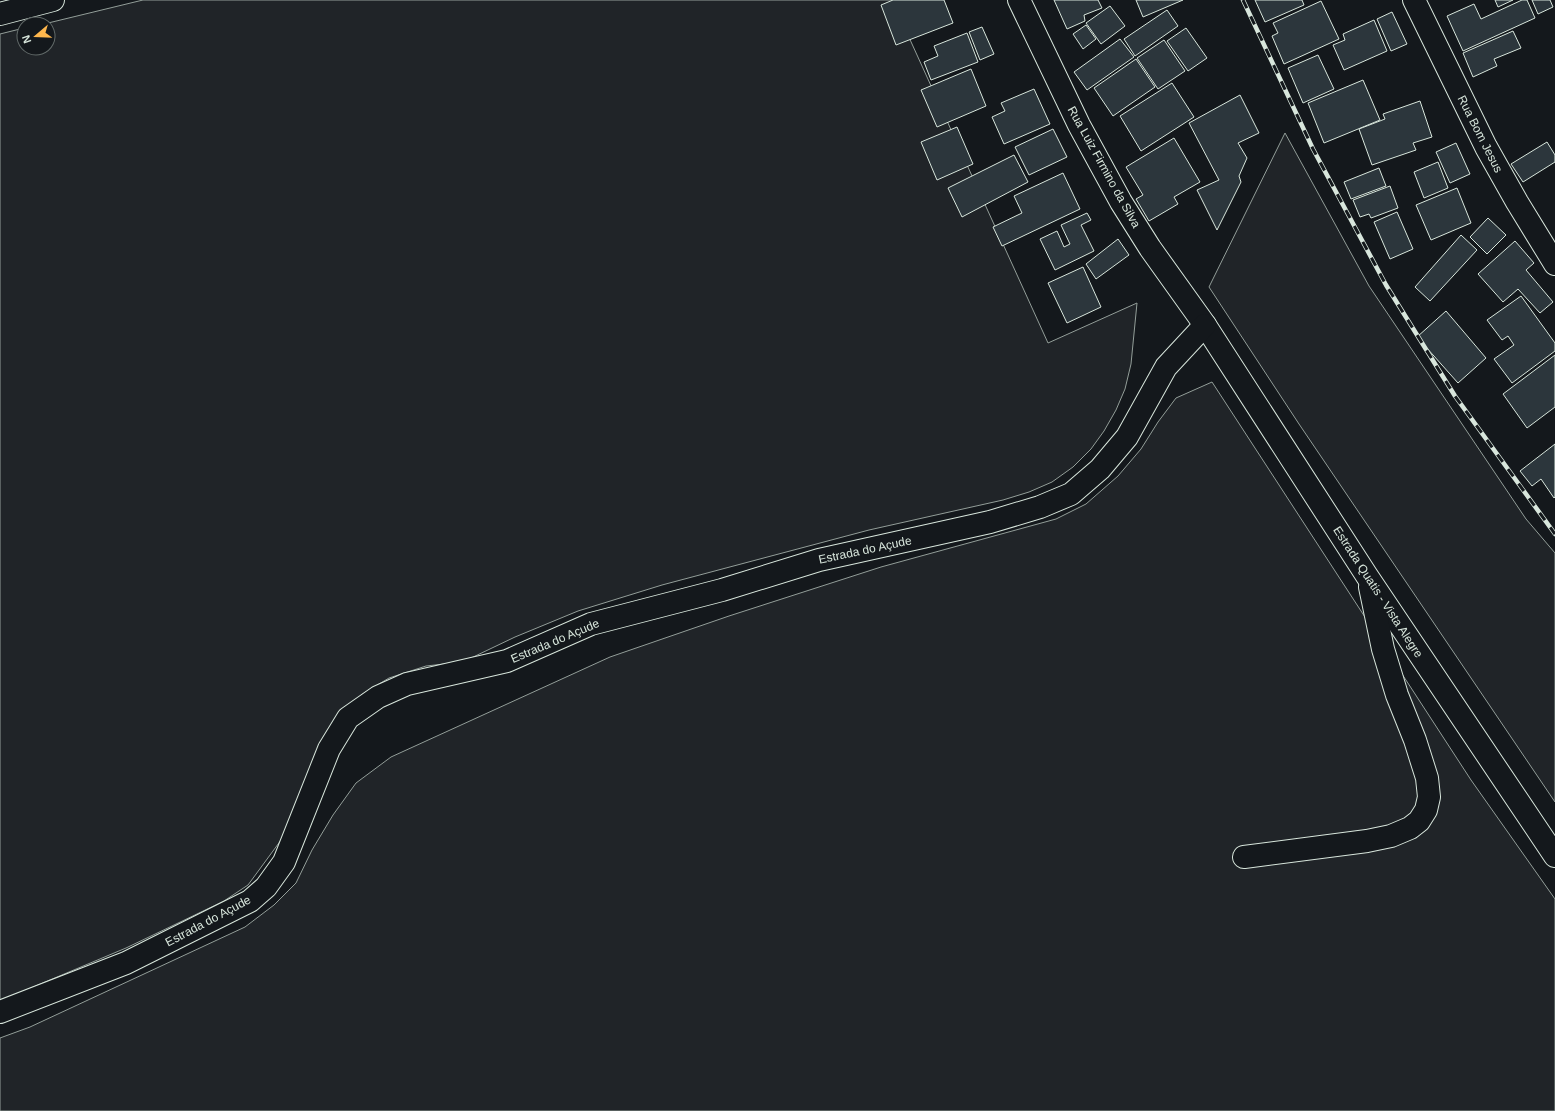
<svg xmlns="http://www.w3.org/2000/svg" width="1555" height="1111" font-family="Helvetica,sans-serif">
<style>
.green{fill:#202428;stroke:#939e99}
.building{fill:#2c363c;stroke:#d8e6dc}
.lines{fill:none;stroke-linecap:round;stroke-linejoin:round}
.minor-casing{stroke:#d8e6dc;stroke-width:24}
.minor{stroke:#14181c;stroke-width:22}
.rail-casing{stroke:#d8e6dc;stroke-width:4.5}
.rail{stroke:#14181c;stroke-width:3;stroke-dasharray:9;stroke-linecap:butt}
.labels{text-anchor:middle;stroke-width:3;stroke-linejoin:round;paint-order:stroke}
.street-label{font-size:12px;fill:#d8e6dc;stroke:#14181c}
</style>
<rect width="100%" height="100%" fill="#14181c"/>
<!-- green -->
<g class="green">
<polygon points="143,0 892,0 1048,343 1137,303 1131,364 1125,389 1116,410 1104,431 1091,449 1073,467 1052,482 1029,492 1003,500 869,530 662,585 578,611 515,637 469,659 453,663 426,666 389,678 364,693 345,709 284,836 248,885 224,901 126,948 0,1001 0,34 24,28 24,48 48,48 48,24 44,24"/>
<polygon points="1285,133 1369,286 1526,519 1555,553 1555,802 1299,424 1209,287"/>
<polygon points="1212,382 1471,780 1555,899 1555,1111 0,1111 0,1038 30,1027 245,927 274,905 296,883 312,850 333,815 356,783 391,757 610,657 729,616 881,567 1056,519 1086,504 1118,476 1141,449 1158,422 1176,398"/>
</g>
<!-- building -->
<g class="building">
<polygon points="893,0 944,0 953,23 896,45 881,5"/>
<polygon points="1054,0 1098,0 1102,8 1084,15 1085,21 1067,29"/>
<polygon points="1136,0 1183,0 1143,17"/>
<polygon points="1255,0 1302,0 1304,5 1265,22"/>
<polygon points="1495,0 1513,0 1498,7"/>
<polygon points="1522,0 1527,0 1535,18 1463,51 1447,16 1474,4 1481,19"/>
<polygon points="1532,0 1550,0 1553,7 1538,14"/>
<polygon points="1321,1 1339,39 1284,64 1272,36 1278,33 1273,23"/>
<polygon points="1110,6 1125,26 1101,44 1086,23"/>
<polygon points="1167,10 1178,26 1135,56 1124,39"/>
<polygon points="1392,12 1407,44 1391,51 1377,19"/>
<polygon points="1374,20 1387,51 1344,70 1333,45 1345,40 1343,34"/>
<polygon points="1086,25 1096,39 1083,49 1073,34"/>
<polygon points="982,27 994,54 980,60 969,32"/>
<polygon points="1186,28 1207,58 1188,71 1167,41"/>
<polygon points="1513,31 1521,48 1494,59 1497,66 1473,77 1463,53"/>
<polygon points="967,33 978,62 931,80 924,62 938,56 934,46"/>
<polygon points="1120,39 1134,57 1087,90 1074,72"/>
<polygon points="1164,40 1185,71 1158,89 1137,58"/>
<polygon points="1318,55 1334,89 1303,103 1288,68"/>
<polygon points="1136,59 1155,87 1113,116 1094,88"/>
<polygon points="971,69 986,106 937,127 921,90"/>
<polygon points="1363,80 1380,120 1324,143 1308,103"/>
<polygon points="1172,83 1194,117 1141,151 1120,116"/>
<polygon points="1034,89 1050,124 1004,144 992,117 1005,111 1001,103"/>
<polygon points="1240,95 1259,133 1238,143 1247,158 1239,176 1241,182 1217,230 1197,190 1219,180 1189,123"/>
<polygon points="1420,101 1432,137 1413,143 1416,150 1372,165 1359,129 1385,119 1383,114"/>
<polygon points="957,127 973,164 937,180 921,142"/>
<polygon points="1053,129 1067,157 1029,175 1015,147"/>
<polygon points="1174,138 1200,182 1174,197 1178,204 1149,221 1136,199 1143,195 1126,167"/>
<polygon points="1547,142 1555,155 1555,162 1523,182 1511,164"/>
<polygon points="1456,143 1470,174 1450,183 1436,152"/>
<polygon points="1014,155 1028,182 962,217 948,188"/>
<polygon points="1438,162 1448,188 1424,198 1414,172"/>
<polygon points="1379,168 1386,186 1351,199 1344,182"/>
<polygon points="1063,173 1080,209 1002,246 993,227 1022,213 1014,196"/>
<polygon points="1390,186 1398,208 1371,218 1369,214 1360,217 1353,200"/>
<polygon points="1457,188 1471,223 1431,240 1416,205"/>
<polygon points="1397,212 1413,249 1390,259 1374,222"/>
<polygon points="1087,213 1091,220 1081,225 1094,251 1055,270 1040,239 1057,231 1064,247 1070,244 1061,225"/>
<polygon points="1488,218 1506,235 1487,254 1470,237"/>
<polygon points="1461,235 1477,250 1430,301 1415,287"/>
<polygon points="1118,239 1129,255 1096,279 1086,264"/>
<polygon points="1515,241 1534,263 1526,270 1553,302 1540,313 1518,289 1503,302 1478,274"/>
<polygon points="1083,267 1101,307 1067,323 1048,283"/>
<polygon points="1521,296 1555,343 1555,351 1512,383 1494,359 1514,345 1508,336 1502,340 1487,320"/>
<polygon points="1446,311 1486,358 1458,383 1417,337"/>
<polygon points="1555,355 1555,407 1527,428 1503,394"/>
<polygon points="1555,444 1555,497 1554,498 1541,479 1532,486 1520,471"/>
</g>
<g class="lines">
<defs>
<g id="minor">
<polyline points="1019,0 1079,125 1121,202 1150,248 1205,325 1367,576 1555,856"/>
<polyline points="1414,0 1486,147 1517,202 1555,264"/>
<polyline points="0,14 53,0"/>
<polyline points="1244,857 1367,841 1391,836 1410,828 1419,821 1426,810 1429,797 1427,778 1415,740 1397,695 1383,649 1370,587"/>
<polyline points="0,1012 126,963 250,901 266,887 284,862 329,749 348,718 378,697 407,684 507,661 591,624 722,590 819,560 990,522 1040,507 1071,494 1100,469 1127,437 1166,367 1205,325"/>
</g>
</defs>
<!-- minor casing -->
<use href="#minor" class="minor-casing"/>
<!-- minor -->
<use href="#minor" class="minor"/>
<defs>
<polyline id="rail" points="1243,0 1313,149 1386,285 1455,396 1555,534"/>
</defs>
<!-- rail casing -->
<use href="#rail" class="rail-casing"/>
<!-- rail -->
<use href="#rail" class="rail"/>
</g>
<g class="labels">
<!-- street labels -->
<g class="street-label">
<text transform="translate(1480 134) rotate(63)" y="4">Rua Bom Jesus</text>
<text transform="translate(1104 167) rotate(61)" y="4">Rua Luiz Firmino da Silva</text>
<text transform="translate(865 550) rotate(-12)" y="4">Estrada do Açude</text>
<text transform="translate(1378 592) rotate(57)" y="4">Estrada Quatis - Vista Alegre</text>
<text transform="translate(555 641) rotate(-23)" y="4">Estrada do Açude</text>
<text transform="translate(208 921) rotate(-28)" y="4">Estrada do Açude</text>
</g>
</g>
<!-- north arrow -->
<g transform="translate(36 36) rotate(251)"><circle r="19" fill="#14181c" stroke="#626a69"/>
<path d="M0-3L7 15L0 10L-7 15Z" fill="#ffb74d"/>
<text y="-6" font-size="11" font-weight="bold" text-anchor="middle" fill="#d8e6dc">N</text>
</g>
</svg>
